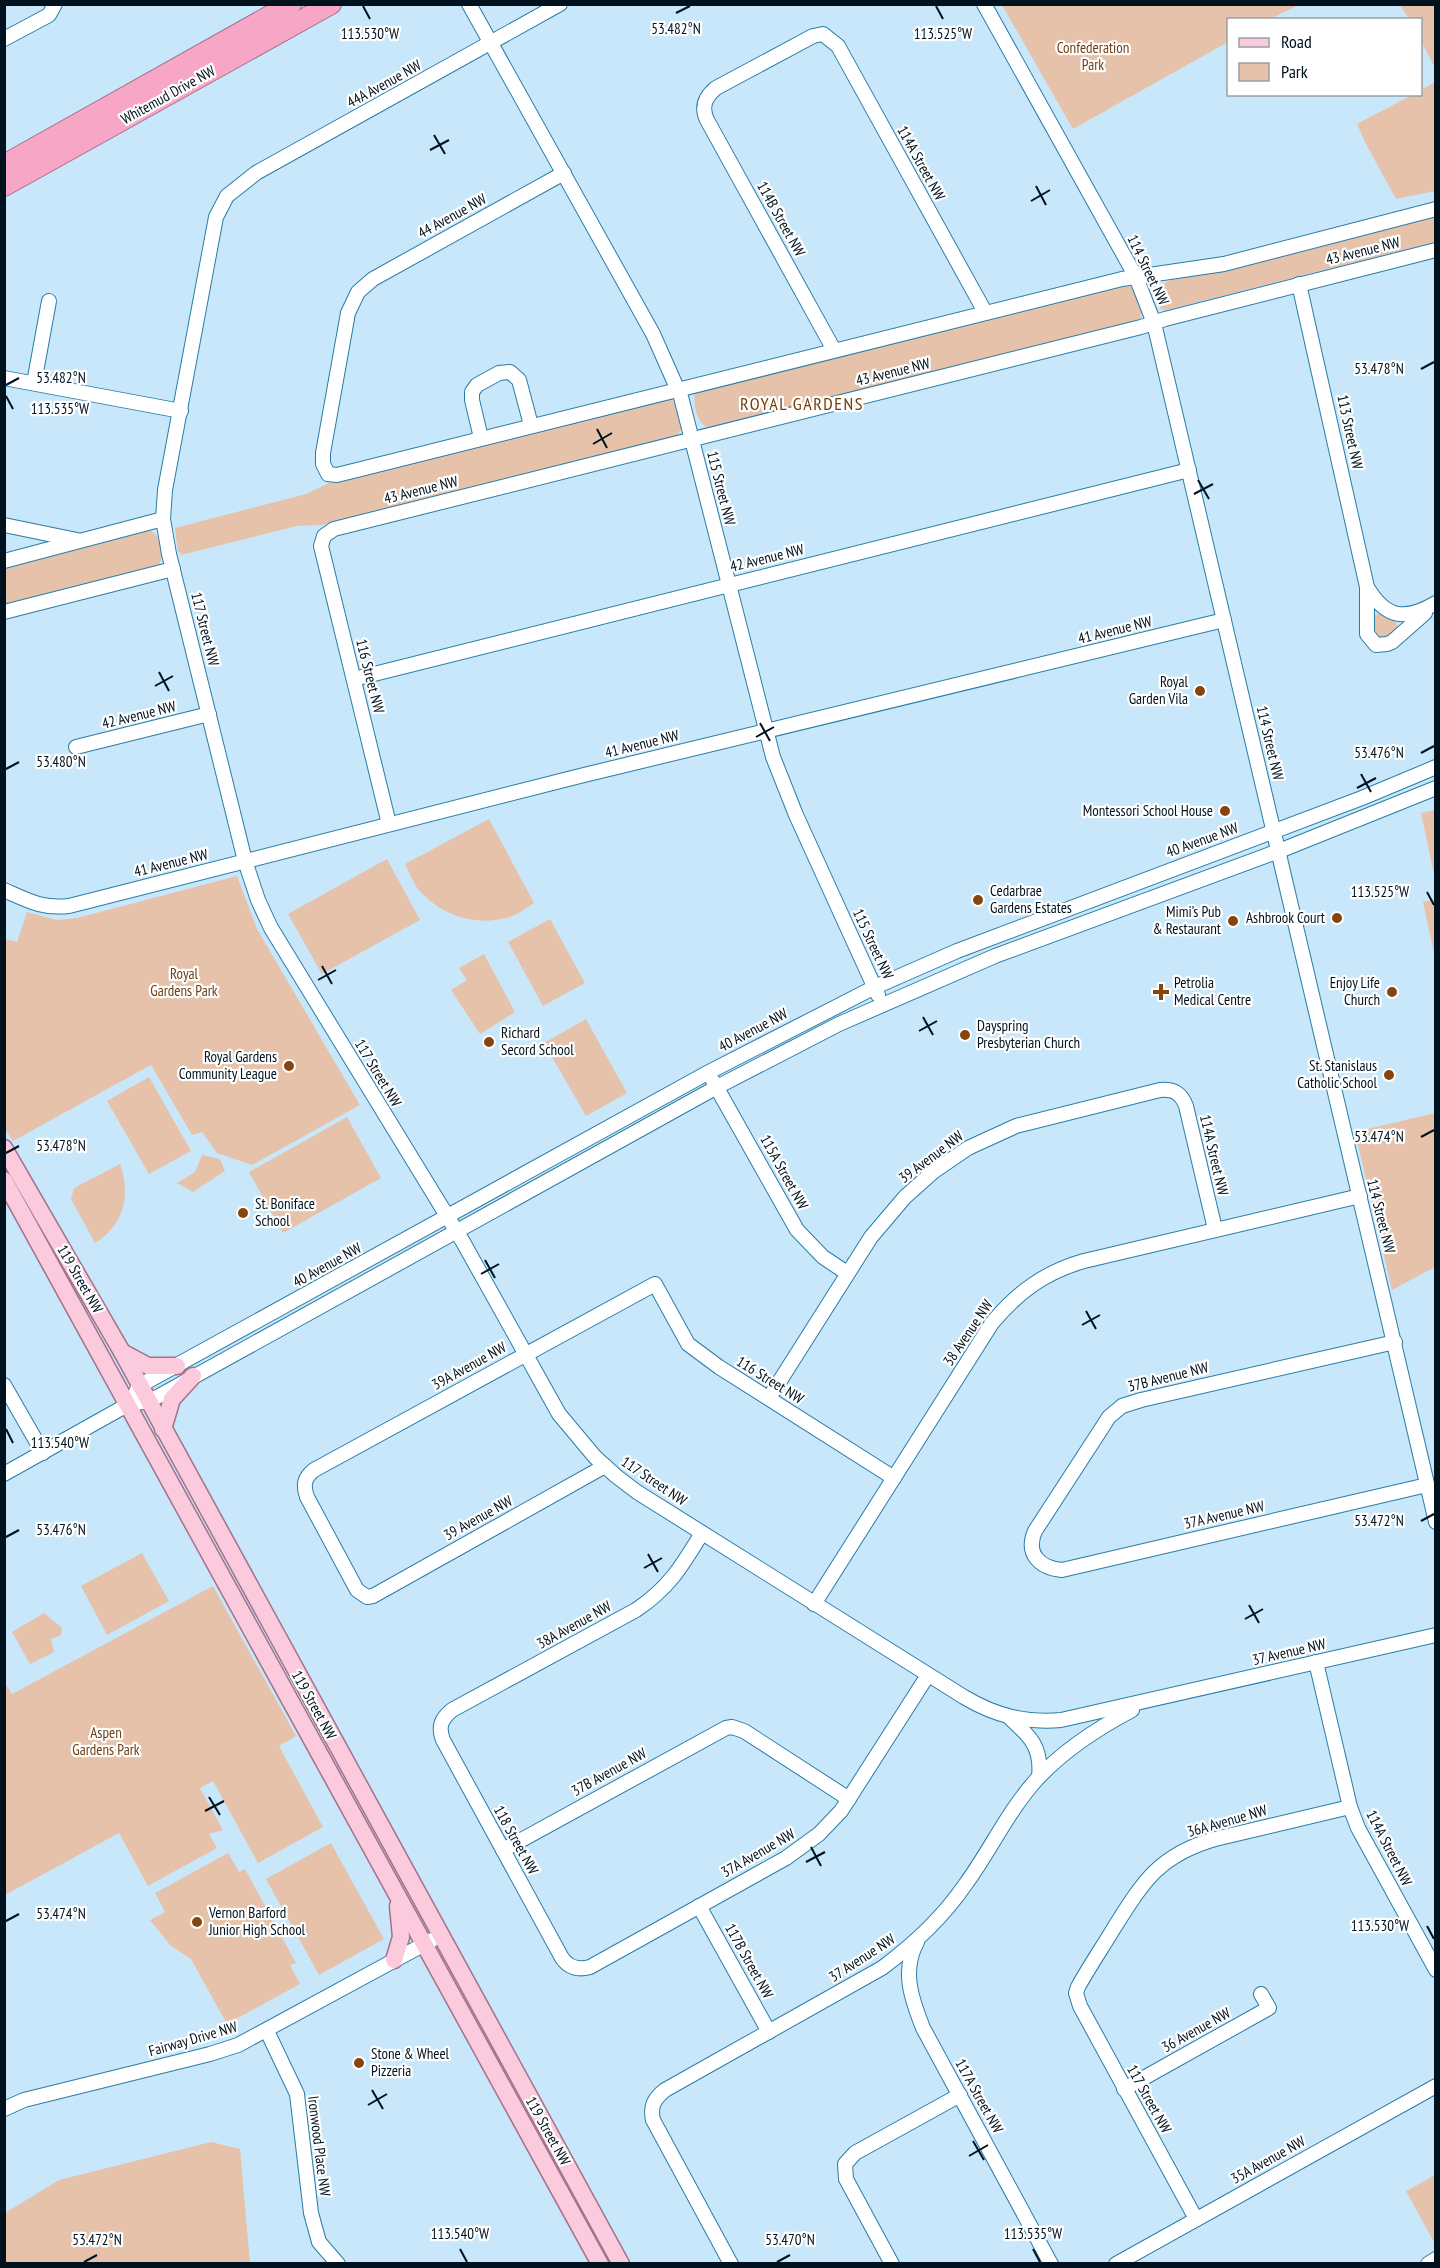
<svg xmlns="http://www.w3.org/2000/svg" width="1440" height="2268" font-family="'PT Sans Narrow',sans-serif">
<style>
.green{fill:#e6c2ab}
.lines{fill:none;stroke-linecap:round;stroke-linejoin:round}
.minor-casing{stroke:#287da7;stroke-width:16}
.major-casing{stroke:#a1728b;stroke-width:19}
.highway-casing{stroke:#a1728b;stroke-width:22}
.minor{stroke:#fff;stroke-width:14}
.major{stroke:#fbcadd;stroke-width:16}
.highway{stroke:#f8a6c6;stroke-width:20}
.ticks{fill:none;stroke:#00121e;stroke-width:2}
.poi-dot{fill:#86450f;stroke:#fff;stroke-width:2}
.labels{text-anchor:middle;stroke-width:4.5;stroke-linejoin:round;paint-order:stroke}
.park-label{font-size:15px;fill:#713d14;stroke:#fff}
.street-label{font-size:15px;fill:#00121e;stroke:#fff}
.poi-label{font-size:15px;fill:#00121e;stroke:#fff;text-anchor:end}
.quarter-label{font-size:18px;letter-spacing:1.5px;fill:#753b07;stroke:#fff}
.ticks-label{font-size:15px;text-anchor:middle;fill:#00121e;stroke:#fff;stroke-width:4.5;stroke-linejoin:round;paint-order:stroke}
</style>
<rect width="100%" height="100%" fill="#c9e7fa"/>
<!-- green -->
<g class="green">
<polygon points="1002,5 1299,5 1270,19 1228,20 1228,42 1073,129"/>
<polygon points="1400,5 1435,5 1435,68 1421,41 1420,20 1409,19"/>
<polygon points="1435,82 1435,191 1396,199 1365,142 1357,124 1412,95 1420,94 1421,90"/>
<polygon points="1435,217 1435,242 1166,310 1161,309 1156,295 1160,285 1176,278 1226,270"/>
<path d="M 1126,284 L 1133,289 L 1142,312 L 1140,319 L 1136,321 L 708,428 C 696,423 693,404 695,392 Z"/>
<polygon points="667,398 670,398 676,404 682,428 678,435 322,525 297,526 181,555 180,552 178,553 175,528 306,494 329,483"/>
<path d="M 149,530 C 161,534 167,557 157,566 L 5,604 L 5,566 Z"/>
<path d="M 1381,613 C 1389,617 1399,619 1397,630 L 1387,638 L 1378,638 L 1373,635 L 1373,616 Z"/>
<polygon points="1435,810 1436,810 1435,879 1421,813"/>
<path d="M 489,819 L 534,903 C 527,908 518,914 510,917 C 476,927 441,916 418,889 C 413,882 409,872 405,864 Z"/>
<polygon points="387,859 420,920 322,974 288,914"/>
<polygon points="237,876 257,929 360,1105 252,1165 217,1153 202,1132 192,1135 151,1065 13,1141 4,1128 5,939 17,942 27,912 57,920 77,918"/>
<polygon points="1435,899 1436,899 1435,958 1423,902"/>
<polygon points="550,919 585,983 543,1006 508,942"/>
<polygon points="484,954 515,1012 480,1034 451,990 467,980 459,968"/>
<polygon points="586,1019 627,1093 586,1116 544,1043"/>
<polygon points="149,1077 191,1151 149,1174 107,1101"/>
<polygon points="1435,1113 1435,1267 1392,1290 1355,1132"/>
<polygon points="347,1117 381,1178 283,1233 249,1172"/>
<polygon points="202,1155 220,1159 225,1171 193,1192 177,1183 195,1172"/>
<path d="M 120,1164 C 131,1195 124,1225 95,1243 L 71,1199 L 74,1188 Z"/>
<polygon points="142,1553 169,1601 107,1635 81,1586"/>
<polygon points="213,1586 296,1736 279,1746 323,1827 258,1863 213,1781 200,1788 223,1830 209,1834 217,1848 148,1886 119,1833 5,1895 5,1683 12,1694"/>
<polygon points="44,1613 62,1628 61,1635 51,1639 54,1652 30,1664 12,1632"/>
<polygon points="331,1843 384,1939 319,1975 266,1879"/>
<polygon points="228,1853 239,1872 245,1869 296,1963 290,1965 300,1984 227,2024 191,1959 171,1946 150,1920 165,1912 155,1893"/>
<polygon points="211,2142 240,2149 250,2263 5,2263 5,2213 59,2180"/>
<polygon points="1435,2175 1435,2244 1406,2191"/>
</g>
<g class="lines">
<defs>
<g id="minor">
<polyline points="469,4 653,334 681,397 773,757 796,815 878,995"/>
<path d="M 560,4 L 256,173 L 227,196 L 216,217 L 165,490 L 163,519 L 169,554 L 245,861 L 258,900 L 271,928 L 463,1242 L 559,1414 L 595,1457 L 616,1476 L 637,1492 L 964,1697 C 996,1716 1025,1723 1061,1720 L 1436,1635"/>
<polyline points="984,4 1136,277 1154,323 1436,1522"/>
<polyline points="4,39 49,15 55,4"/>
<polyline points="564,173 373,279 358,292 348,313 323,453 323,464 328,474 337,475 1122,279 1224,264 1436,209"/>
<path d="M 1299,284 L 1367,587 C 1386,619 1405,621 1436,603"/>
<path d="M 834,350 L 707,120 C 701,107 705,97 716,88 L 813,36 L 823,34 L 838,46 L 985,312"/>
<polyline points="4,378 181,411"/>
<polyline points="34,383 49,301"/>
<polyline points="481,438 472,400 472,392 477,385 499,373 510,372 519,380 531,425"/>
<polyline points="4,525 77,540"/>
<polyline points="4,561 163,519"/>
<polyline points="1367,587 1367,634 1376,645 1387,644 1392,642 1425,613"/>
<polyline points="4,612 173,569"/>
<polyline points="354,679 1189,470"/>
<polyline points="76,747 209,714"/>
<polyline points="389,824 321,546 324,536 334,529 1141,327 1165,319 1436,250"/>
<path d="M 4,890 C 29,901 42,909 69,906 L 580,776 L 1224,620"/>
<polyline points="713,1081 797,1230 823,1257 847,1273"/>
<path d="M 1395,1342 L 1141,1400 L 1122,1406 L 1109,1417 L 1035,1531 C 1025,1554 1040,1568 1062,1570 L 1427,1485"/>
<polyline points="4,1385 43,1453"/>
<polyline points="136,1392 139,1386 709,1072 875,987 957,951 1362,798 1436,767"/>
<path d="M 769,1398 L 871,1237 L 905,1197 L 933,1172 L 968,1148 L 1016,1126 L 1160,1090 C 1174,1089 1181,1093 1186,1106 L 1215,1229"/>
<path d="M 605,1466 L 373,1596 L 367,1597 L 357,1590 L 307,1497 C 303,1485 304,1478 314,1470 L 655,1284 L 688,1344 L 719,1367 L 894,1478"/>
<polyline points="4,1474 129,1404 148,1401 159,1396 717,1087 839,1024 995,956 1279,851 1436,788"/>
<path d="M 702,1533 C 682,1566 669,1588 636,1610 L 452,1710 C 441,1719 438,1727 443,1740 L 562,1958 C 569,1968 579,1970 590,1967 L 786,1858 L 819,1834 L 841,1811 L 928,1675"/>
<path d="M 814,1604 L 992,1323 C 1018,1292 1045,1272 1084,1261 L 1360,1196"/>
<polyline points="1316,1662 1350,1807 1358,1828 1436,1970"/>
<path d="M 1010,1718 C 1031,1737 1042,1748 1039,1777"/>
<polyline points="503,1850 726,1728 732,1727 744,1731 849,1799"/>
<polyline points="699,1906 769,2032"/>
<path d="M 917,1942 C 901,1971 912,2000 923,2028 L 1051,2264"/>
<polyline points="267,2031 297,2094 311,2213 319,2242 338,2264"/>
<polyline points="1124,2089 1269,2008 1261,1994"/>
<polyline points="4,2109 24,2100 210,2054 238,2045 432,1940"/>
<path d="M 1196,2219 L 1080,2006 L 1076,1993 L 1078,1987 C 1089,1967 1102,1948 1114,1928 C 1143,1882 1159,1855 1215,1839 L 1350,1807"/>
<path d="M 731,2264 L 653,2120 C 650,2106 654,2099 665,2090 L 882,1968 C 913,1945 943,1917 965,1885 C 990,1851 1008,1811 1037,1779 C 1063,1751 1098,1728 1132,1710"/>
<polyline points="892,2264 846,2179 845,2164 855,2153 960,2095"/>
<polyline points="1116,2264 1436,2086"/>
<polyline points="1428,2264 1436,2259"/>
</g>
<g id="major">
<polyline points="4,1148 122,1352 621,2264"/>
<polyline points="4,1180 600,2264"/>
<polyline points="122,1352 148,1366 177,1366"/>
<polyline points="163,1429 172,1399 193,1376"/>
<polyline points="394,1960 401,1937 398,1906"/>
</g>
<g id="highway">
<polyline points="4,165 291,4"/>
<polyline points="4,186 331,4"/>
</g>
</defs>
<!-- minor casing -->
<use href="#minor" class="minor-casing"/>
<!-- major casing -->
<use href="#major" class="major-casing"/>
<!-- highway casing -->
<use href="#highway" class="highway-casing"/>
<!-- minor -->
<use href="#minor" class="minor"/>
<!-- major -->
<use href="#major" class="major"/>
<!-- highway -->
<use href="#highway" class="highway"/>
</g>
<!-- ticks -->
<path class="ticks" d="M 363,6 L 370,19M 936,6 L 943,19M 676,13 L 690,6M 434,135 L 445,154M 430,150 L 449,140M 1036,186 L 1046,205M 1031,201 L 1050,190M 1421,369 L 1434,362M 6,385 L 19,378M 6,396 L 13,409M 597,429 L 607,448M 593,444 L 612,433M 1198,480 L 1209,499M 1194,494 L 1213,484M 159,672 L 169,691M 155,686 L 173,676M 760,723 L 770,741M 756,737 L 774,727M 1421,753 L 1434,746M 6,769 L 19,762M 1361,774 L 1371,792M 1357,788 L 1376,778M 1427,892 L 1434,905M 322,966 L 332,984M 318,980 L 336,970M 923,1017 L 933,1035M 919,1031 L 937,1021M 1421,1137 L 1434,1130M 6,1153 L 19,1146M 485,1260 L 495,1278M 481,1274 L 499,1264M 1086,1311 L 1096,1329M 1082,1325 L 1100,1315M 6,1429 L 13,1443M 1421,1521 L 1434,1514M 6,1537 L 19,1530M 648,1554 L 658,1572M 644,1568 L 662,1558M 1249,1605 L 1259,1623M 1245,1619 L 1263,1609M 209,1797 L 220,1815M 205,1811 L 224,1801M 811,1847 L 821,1866M 806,1862 L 825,1852M 6,1921 L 19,1914M 1427,1926 L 1434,1939M 372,2090 L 383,2109M 368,2105 L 387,2094M 973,2141 L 984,2160M 969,2156 L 988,2145M 460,2249 L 467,2262M 1033,2249 L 1040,2262M 84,2262 L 97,2255M 777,2262 L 790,2255"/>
<!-- markers -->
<g class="poi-dot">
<circle cx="1200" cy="691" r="6"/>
<circle cx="1225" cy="811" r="6"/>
<circle cx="978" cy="900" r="6"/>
<circle cx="1337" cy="918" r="6"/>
<circle cx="1233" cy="921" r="6"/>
<path d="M1158 983h6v6h6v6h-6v6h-6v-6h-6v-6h6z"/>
<circle cx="1392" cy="992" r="6"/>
<circle cx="965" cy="1035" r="6"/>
<circle cx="489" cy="1042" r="6"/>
<circle cx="289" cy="1066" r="6"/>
<circle cx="1389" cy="1075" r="6"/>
<circle cx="243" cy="1213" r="6"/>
<circle cx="197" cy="1922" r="6"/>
<circle cx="359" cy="2063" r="6"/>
</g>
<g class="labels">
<!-- park labels -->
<g class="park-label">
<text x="1093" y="53">Confederation<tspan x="1093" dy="17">Park</tspan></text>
<text x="184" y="979">Royal<tspan x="184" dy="17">Gardens Park</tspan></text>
<text x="106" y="1738">Aspen<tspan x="106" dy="17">Gardens Park</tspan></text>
</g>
<!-- street labels -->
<g class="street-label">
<text transform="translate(384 84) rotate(-29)" y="5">44A Avenue NW</text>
<text transform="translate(168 95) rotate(-29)" y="5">Whitemud Drive NW</text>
<text transform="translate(921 163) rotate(61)" y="5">114A Street NW</text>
<text transform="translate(452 216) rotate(-29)" y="5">44 Avenue NW</text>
<text transform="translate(781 219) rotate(61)" y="5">114B Street NW</text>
<text transform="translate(1363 251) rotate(-14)" y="5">43 Avenue NW</text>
<text transform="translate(1148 270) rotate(64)" y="5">114 Street NW</text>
<text transform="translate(893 372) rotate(-14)" y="5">43 Avenue NW</text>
<text transform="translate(1350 432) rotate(78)" y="5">113 Street NW</text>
<text transform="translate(721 488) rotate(76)" y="5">115 Street NW</text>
<text transform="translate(421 490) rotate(-14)" y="5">43 Avenue NW</text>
<text transform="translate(767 558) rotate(-14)" y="5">42 Avenue NW</text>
<text transform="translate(205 629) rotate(76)" y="5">117 Street NW</text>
<text transform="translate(1115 630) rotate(-14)" y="5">41 Avenue NW</text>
<text transform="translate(370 676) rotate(76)" y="5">116 Street NW</text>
<text transform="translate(139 715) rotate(-14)" y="5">42 Avenue NW</text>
<text transform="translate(1270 743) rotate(77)" y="5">114 Street NW</text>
<text transform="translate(642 744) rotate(-14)" y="5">41 Avenue NW</text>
<text transform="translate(1202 840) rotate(-20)" y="5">40 Avenue NW</text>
<text transform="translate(171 863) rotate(-14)" y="5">41 Avenue NW</text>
<text transform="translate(873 944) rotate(65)" y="5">115 Street NW</text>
<text transform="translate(753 1030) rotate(-28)" y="5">40 Avenue NW</text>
<text transform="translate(378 1073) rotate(59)" y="5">117 Street NW</text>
<text transform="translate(1214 1155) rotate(77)" y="5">114A Street NW</text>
<text transform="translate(931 1157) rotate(-37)" y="5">39 Avenue NW</text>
<text transform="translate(784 1172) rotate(61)" y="5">115A Street NW</text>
<text transform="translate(1381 1216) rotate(76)" y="5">114 Street NW</text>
<text transform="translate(327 1265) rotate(-29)" y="5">40 Avenue NW</text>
<text transform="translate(80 1279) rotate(60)" y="5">119 Street NW</text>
<text transform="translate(968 1333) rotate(-56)" y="5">38 Avenue NW</text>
<text transform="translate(469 1366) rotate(-29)" y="5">39A Avenue NW</text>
<text transform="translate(1168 1377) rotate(-14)" y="5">37B Avenue NW</text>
<text transform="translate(770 1380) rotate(32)" y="5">116 Street NW</text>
<text transform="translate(654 1481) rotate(34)" y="5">117 Street NW</text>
<text transform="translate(1224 1515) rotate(-13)" y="5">37A Avenue NW</text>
<text transform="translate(478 1518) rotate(-29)" y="5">39 Avenue NW</text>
<text transform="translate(574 1625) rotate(-29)" y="5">38A Avenue NW</text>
<text transform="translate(1289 1652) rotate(-13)" y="5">37 Avenue NW</text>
<text transform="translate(314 1705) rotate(61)" y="5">119 Street NW</text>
<text transform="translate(609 1772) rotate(-29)" y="5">37B Avenue NW</text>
<text transform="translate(1227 1821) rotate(-16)" y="5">36A Avenue NW</text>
<text transform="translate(516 1840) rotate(61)" y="5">118 Street NW</text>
<text transform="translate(1389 1848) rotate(63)" y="5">114A Street NW</text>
<text transform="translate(758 1853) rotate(-30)" y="5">37A Avenue NW</text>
<text transform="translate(862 1958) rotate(-33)" y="5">37 Avenue NW</text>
<text transform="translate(749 1961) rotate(61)" y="5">117B Street NW</text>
<text transform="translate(1196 2030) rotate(-29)" y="5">36 Avenue NW</text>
<text transform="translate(193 2039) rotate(-16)" y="5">Fairway Drive NW</text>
<text transform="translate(979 2096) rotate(61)" y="5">117A Street NW</text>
<text transform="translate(1149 2099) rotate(61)" y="5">117 Street NW</text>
<text transform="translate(548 2131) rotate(61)" y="5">119 Street NW</text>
<text transform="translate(319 2146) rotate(83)" y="5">Ironwood Place NW</text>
<text transform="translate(1268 2160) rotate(-29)" y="5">35A Avenue NW</text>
</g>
<!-- poi labels -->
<g class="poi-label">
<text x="1188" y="687">Royal<tspan x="1188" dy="17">Garden Vila</tspan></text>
<text x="1213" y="816">Montessori School House</text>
<text x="990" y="896" text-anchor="start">Cedarbrae<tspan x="990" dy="17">Gardens Estates</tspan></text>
<text x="1221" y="917">Mimi’s Pub<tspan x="1221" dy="17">&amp; Restaurant</tspan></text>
<text x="1325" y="923">Ashbrook Court</text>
<text x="1174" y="988" text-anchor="start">Petrolia<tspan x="1174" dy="17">Medical Centre</tspan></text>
<text x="1380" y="988">Enjoy Life<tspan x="1380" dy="17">Church</tspan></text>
<text x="977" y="1031" text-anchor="start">Dayspring<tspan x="977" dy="17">Presbyterian Church</tspan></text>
<text x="501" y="1038" text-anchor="start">Richard<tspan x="501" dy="17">Secord School</tspan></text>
<text x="277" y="1062">Royal Gardens<tspan x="277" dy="17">Community League</tspan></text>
<text x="1377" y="1071">St. Stanislaus<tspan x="1377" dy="17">Catholic School</tspan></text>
<text x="255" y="1209" text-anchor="start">St. Boniface<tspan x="255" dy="17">School</tspan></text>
<text x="209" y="1918" text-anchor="start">Vernon Barford<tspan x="209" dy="17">Junior High School</tspan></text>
<text x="371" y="2059" text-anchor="start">Stone &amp; Wheel<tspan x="371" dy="17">Pizzeria</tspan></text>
</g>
<!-- quarter labels -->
<g class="quarter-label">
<text x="802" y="410">ROYAL GARDENS</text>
</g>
</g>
<g class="ticks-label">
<text x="676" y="34">53.482°N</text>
<text x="370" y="39">113.530°W</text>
<text x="943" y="39">113.525°W</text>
<text x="1379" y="374">53.478°N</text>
<text x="61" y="383">53.482°N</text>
<text x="60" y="414">113.535°W</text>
<text x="1379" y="758">53.476°N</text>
<text x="61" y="767">53.480°N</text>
<text x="1380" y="897">113.525°W</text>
<text x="1379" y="1142">53.474°N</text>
<text x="61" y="1151">53.478°N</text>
<text x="60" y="1448">113.540°W</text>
<text x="1379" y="1526">53.472°N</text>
<text x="61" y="1535">53.476°N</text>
<text x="61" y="1919">53.474°N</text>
<text x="1380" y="1931">113.530°W</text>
<text x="460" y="2239">113.540°W</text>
<text x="1033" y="2239">113.535°W</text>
<text x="97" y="2245">53.472°N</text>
<text x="790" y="2245">53.470°N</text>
</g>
<!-- border -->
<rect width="1440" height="2268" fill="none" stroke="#00121e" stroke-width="12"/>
<!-- legend -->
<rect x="1227" y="18" width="195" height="78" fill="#ffffff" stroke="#99a0a5" stroke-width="1.5"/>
<rect x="1239" y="38" width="30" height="9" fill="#fbcadd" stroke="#99a0a5" stroke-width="1.5"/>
<text x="1281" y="48" font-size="18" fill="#00121e">Road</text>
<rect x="1239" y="63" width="30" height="18" fill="#e6c2ab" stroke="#99a0a5" stroke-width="1.5"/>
<text x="1281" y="78" font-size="18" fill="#00121e">Park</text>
</svg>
